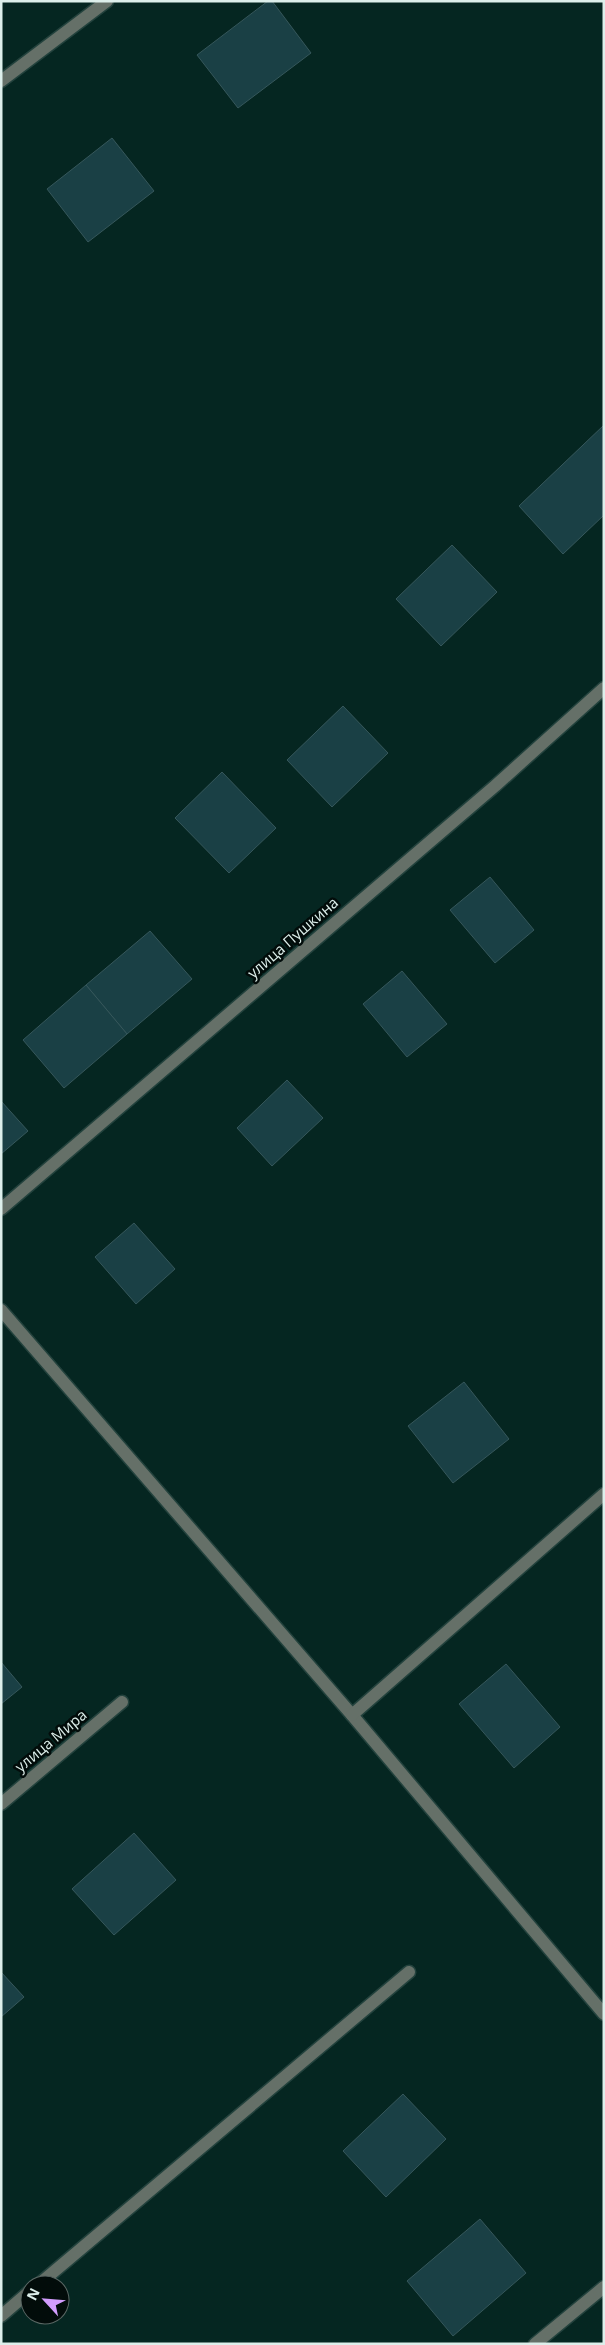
<svg xmlns="http://www.w3.org/2000/svg" width="605" height="2345" font-family="'Open Sans',sans-serif">
<style>
.building{fill:#1a4045;stroke:#36575b}
.lines{fill:none;stroke-linecap:round;stroke-linejoin:round}
.minor-casing{stroke:#23423d;stroke-width:15}
.minor{stroke:#657068;stroke-width:12}
.labels{text-anchor:middle;stroke-width:5;stroke-linejoin:round;paint-order:stroke}
.street-label{font-size:15px;fill:#ddefeb;stroke:#020c0a}
</style>
<rect width="100%" height="100%" fill="#052621"/>
<!-- building -->
<g class="building">
<polygon points="268,1 272,1 311,53 238,108 197,55"/>
<polygon points="112,138 154,191 88,242 47,189"/>
<polygon points="604,425 604,515 563,554 519,506"/>
<polygon points="452,545 497,592 441,646 396,599"/>
<polygon points="343,706 388,753 332,807 287,760"/>
<polygon points="222,772 276,828 229,873 175,818"/>
<polygon points="490,877 534,930 495,963 450,910"/>
<polygon points="150,931 192,979 127,1034 86,985"/>
<polygon points="402,971 447,1024 407,1057 363,1004"/>
<polygon points="86,985 127,1034 64,1088 23,1040"/>
<polygon points="287,1080 323,1118 272,1166 237,1128"/>
<polygon points="1,1101 28,1131 1,1154"/>
<polygon points="134,1223 175,1269 136,1304 95,1257"/>
<polygon points="464,1382 509,1439 453,1483 408,1426"/>
<polygon points="1,1662 22,1687 1,1704"/>
<polygon points="506,1664 560,1727 514,1768 459,1704"/>
<polygon points="134,1833 176,1880 114,1935 72,1889"/>
<polygon points="1,1972 24,1997 1,2017"/>
<polygon points="403,2094 446,2139 386,2197 343,2151"/>
<polygon points="480,2219 526,2273 453,2336 407,2281"/>
</g>
<g class="lines">
<defs>
<g id="minor">
<polyline points="1,81 107,1"/>
<polyline points="1,1209 495,786 604,688"/>
<polyline points="1,1310 352,1715 604,2014"/>
<polyline points="352,1715 604,1494"/>
<polyline points="1,1804 122,1702"/>
<polyline points="38,2285 409,1972"/>
<polyline points="1,2316 30,2291"/>
<polyline points="535,2344 604,2287"/>
</g>
</defs>
<!-- minor casing -->
<use href="#minor" class="minor-casing"/>
<!-- minor -->
<use href="#minor" class="minor"/>
</g>
<g class="labels">
<!-- street labels -->
<g class="street-label">
<text transform="translate(293 938) rotate(-41)" y="5">улица Пушкина</text>
<text transform="translate(51 1741) rotate(-40)" y="5">улица Мира</text>
</g>
</g>
<!-- border -->
<rect width="605" height="2345" fill="none" stroke="#ddefeb" stroke-width="5"/>
<!-- north arrow -->
<g transform="translate(45 2300) rotate(296)"><circle r="24" fill="#020c0a" stroke="#5a6764"/>
<path d="M0-4L9 19L0 12L-9 19Z" fill="#d29cfd"/>
<text y="-8" font-size="14" font-weight="bold" text-anchor="middle" fill="#ddefeb">N</text>
</g>
</svg>
